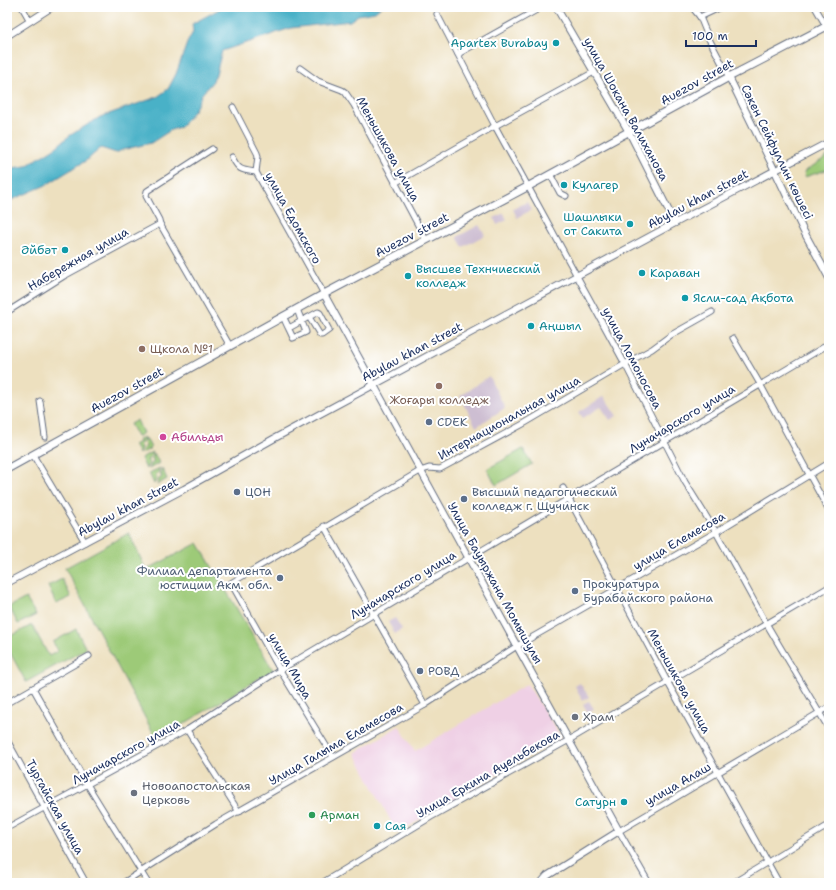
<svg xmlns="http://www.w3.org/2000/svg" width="836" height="890" font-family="'Shantell Sans',sans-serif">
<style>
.built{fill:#efd0e5}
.industrial{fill:#cdbed2}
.green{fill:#9dca78;stroke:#5c7c6b}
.water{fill:#48b1c7;stroke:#327092}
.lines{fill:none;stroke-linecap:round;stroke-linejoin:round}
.minor-casing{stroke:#646d80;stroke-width:7}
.tertiary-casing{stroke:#646d80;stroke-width:8}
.secondary-casing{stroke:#646d80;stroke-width:9}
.minor{stroke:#fff;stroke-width:5}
.tertiary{stroke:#fff;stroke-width:6}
.secondary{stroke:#fff;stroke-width:7}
.culture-dot{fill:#0f9aa8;stroke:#fff;stroke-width:1.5}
.education-dot{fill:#8d6e63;stroke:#fff;stroke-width:1.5}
.service-dot{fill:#5c6f8a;stroke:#fff;stroke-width:1.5}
.hotel-dot{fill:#d1479c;stroke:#fff;stroke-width:1.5}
.worship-dot{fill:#6b7280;stroke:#fff;stroke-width:1.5}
.leisure-dot{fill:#2e9e5b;stroke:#fff;stroke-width:1.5}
.labels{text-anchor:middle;stroke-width:4;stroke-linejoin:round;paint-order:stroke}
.culture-label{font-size:12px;fill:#0d838f;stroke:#fff;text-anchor:start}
.street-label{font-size:12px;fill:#1b2f5e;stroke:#fff}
.education-label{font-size:12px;fill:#785e54;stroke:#fff;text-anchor:start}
.service-label{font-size:12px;fill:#4e5e75;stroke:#fff;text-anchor:start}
.hotel-label{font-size:12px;fill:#b23c85;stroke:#fff;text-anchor:start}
.worship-label{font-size:12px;fill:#5b616d;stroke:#fff;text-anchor:start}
.leisure-label{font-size:12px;fill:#27864d;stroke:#fff;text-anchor:start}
</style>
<rect width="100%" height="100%" fill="#fff"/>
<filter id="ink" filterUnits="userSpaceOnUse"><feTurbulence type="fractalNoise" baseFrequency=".025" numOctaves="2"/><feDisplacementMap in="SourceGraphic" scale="8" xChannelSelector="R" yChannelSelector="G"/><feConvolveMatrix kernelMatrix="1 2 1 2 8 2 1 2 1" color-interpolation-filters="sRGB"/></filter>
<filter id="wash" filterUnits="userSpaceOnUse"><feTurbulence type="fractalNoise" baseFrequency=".012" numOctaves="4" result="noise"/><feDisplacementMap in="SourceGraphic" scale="16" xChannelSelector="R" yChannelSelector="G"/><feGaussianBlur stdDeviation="0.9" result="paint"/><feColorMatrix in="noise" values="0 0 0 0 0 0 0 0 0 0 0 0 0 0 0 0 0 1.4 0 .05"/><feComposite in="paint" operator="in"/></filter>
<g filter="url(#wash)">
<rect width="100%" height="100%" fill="#ede0bf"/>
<!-- built -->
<polygon class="built" points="527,684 561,737 397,833 355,753 399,726 415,751"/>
<!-- industrial -->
<g class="industrial">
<polygon points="527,202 531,210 517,218 513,209"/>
<polygon points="504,213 507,220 497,225 494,218"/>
<polygon points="479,225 485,235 463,247 457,237"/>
<polygon points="489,376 505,408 476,427 460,396"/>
<polygon points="604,396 617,416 610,420 601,407 583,418 579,412"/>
<polygon points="395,618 402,629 395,634 388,622"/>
<polygon points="580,683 589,697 583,701 575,686"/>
<polygon points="589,701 594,709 588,713 583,704"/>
</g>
<!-- green -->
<g class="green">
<polygon points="829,155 829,169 805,177 804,172"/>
<polygon points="137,420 143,433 137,437 130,424"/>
<polygon points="144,437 142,443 139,444 141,448 139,454 134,445 139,442 138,440"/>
<polygon points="146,438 151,448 141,454 143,449 146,447 144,443"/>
<polygon points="523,449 532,464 496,485 487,469"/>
<polygon points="152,452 150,458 147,460 149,463 146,469 141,458"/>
<polygon points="154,453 159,463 149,469 151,464 154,462 152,458"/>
<polygon points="160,468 158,473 155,475 157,478 154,484 149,473"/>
<polygon points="162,468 167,479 157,485 159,479 162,477 160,473"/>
<polygon points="129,533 146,570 198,543 273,670 157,740 65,568"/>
<polygon points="62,579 71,597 56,604 48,586"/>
<polygon points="26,598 36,615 18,624 9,607"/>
<polygon points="32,625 49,656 58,651 53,642 76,629 86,649 26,682 7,647 7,638"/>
</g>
<!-- water -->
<polygon class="water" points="223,7 381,7 375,12 358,15 350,21 291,28 222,51 216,74 213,81 202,94 195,109 181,127 171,130 151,143 122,150 116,153 101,148 87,160 46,185 7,202 7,171 12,168 26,166 56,147 69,136 100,117 157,97 168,89 176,74 187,43 193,32 192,24"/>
</g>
<g filter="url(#ink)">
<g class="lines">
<defs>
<g id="minor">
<polyline points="22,7 30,21"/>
<polyline points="692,7 700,17 709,39 729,77"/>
<polyline points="815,7 826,26"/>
<polyline points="437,14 495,126 625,364 685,482 716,532 766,623 829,729"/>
<polyline points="700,17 721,7"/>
<polyline points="458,54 542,7"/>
<polyline points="300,68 318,81 342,90 345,92 354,105 426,240"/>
<polyline points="233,107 257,153 258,156 256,172 324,294"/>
<polyline points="212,149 147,191 146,196 159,220 160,224 230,346"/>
<path d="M 232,157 C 239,171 242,170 256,172"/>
<polyline points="550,174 560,193 566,196"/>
<polyline points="395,183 495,126 594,72"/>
<path d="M 297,309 L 301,321 L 309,317 L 320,335 L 322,335 L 329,330 L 320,313 L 318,312 L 289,328 L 283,316 C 286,324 290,331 293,338 L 306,332 L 297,309"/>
<polyline points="7,312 64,276 160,224"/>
<polyline points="733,338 760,384 829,511"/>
<polyline points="40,401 45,437"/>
<polyline points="33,455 85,542"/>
<polyline points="563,488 667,681 779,883"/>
<polyline points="324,526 425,705"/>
<polyline points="33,688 87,784 148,883"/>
<polyline points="7,703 89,656"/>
<polyline points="187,730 239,812"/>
<polyline points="7,740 86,883"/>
<polyline points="333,757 280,670 231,583 420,471 429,468 440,469 525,423 625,364 652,349 671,335 712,312"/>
<polyline points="7,828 187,730 280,670 829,344"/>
<polyline points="123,883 216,824 425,705 517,646 716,532 829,463"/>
<polyline points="322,883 431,817 569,740 829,587"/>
<polyline points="649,883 619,831 829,707"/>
<polyline points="733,883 829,825"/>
</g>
<g id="tertiary">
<polyline points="556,7 629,132 675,223"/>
<polyline points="7,36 52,7"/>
<polyline points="729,77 775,171 803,230 829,278"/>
<polyline points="324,294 497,610 619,831 547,876 541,883"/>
<polyline points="7,583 184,489 275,438 675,223 829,142"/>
</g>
<polyline id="secondary" points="7,469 324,294 529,186 729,77 829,25"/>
</defs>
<!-- minor casing -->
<use href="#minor" class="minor-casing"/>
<!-- tertiary casing -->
<use href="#tertiary" class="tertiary-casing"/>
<!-- secondary casing -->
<use href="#secondary" class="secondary-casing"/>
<!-- minor -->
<use href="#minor" class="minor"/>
<!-- tertiary -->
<use href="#tertiary" class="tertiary"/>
<!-- secondary -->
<use href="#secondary" class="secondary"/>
</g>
</g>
<!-- markers -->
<g class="culture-dot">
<circle cx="556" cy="43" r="4"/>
<circle cx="564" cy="185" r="4"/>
<circle cx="630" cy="224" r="4"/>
<circle cx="65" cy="250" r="4"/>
<circle cx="642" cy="273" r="4"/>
<circle cx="408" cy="276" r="4"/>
<circle cx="685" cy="298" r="4"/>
<circle cx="531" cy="326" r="4"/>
<circle cx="624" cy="802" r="4"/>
<circle cx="377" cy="826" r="4"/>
</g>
<g class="education-dot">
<circle cx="142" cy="349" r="4"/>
<circle cx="439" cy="386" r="4"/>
</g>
<g class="service-dot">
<circle cx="429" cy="422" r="4"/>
<circle cx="237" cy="492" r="4"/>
<circle cx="464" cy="499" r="4"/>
<circle cx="280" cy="578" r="4"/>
<circle cx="575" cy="591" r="4"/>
<circle cx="420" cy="671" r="4"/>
</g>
<circle class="hotel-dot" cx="163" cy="437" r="4"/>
<g class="worship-dot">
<circle cx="575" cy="717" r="4"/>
<circle cx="134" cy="793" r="4"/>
</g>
<circle class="leisure-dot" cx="312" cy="815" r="4"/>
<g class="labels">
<!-- culture labels -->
<g class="culture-label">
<text x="548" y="47" text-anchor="end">Apartex Burabay</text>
<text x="572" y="189">Кулагер</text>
<text x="622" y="221" text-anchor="end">Шашлыки<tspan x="622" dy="14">от Сакита</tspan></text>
<text x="57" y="254" text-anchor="end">Әйбәт</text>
<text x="416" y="273">Высшее Технчиеский<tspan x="416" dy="14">колледж</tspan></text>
<text x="650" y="277">Караван</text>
<text x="693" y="302">Ясли-сад Ақбота</text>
<text x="539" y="330">Аңшыл</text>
<text x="616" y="806" text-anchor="end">Сатурн</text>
<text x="385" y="830">Сая</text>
</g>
<!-- street labels -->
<g class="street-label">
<text transform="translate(697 82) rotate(-29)" y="4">Auezov street</text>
<text transform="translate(626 109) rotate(61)" y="4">улица Шокана Валиханова</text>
<text transform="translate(388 149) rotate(61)" y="4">Меньшикова улица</text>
<text transform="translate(777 152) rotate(64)" y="4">Сәкен Сейфуллин көшесі</text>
<text transform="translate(698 199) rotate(-28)" y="4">Abylau khan street</text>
<text transform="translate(293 218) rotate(61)" y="4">улица Едомского</text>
<text transform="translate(412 235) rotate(-28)" y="4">Auezov street</text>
<text transform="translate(78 259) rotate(-30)" y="4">Набережная улица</text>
<text transform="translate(412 352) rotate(-28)" y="4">Abylau khan street</text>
<text transform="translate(632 358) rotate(62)" y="4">улица Ломоносова</text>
<text transform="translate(127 390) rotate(-29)" y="4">Auezov street</text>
<text transform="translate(509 418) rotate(-29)" y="4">Интернациональная улица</text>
<text transform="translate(682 419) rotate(-31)" y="4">Луначарского улица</text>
<text transform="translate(128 507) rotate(-28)" y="4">Abylau khan street</text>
<text transform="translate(679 541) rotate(-30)" y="4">улица Елемесова</text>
<text transform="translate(495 583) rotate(61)" y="4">Улица Бауыржана Момышулы</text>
<text transform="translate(403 585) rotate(-31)" y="4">Луначарского улица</text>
<text transform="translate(290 666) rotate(60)" y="4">улица Мира</text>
<text transform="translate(679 681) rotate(61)" y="4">Меньшикова улица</text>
<text transform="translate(336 744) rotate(-30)" y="4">Улица Галыма Елемесова</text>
<text transform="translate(126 752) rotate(-29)" y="4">Луначарского улица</text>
<text transform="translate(488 774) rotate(-30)" y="4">Улица Еркина Ауельбекова</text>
<text transform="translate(678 784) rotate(-30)" y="4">улица Алаш</text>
<text transform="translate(55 807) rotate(61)" y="4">Тургайская улица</text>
</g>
<!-- education labels -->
<g class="education-label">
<text x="150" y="353">Щкола №1</text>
<text x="439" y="404" text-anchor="middle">Жоғары колледж</text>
</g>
<!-- service labels -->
<g class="service-label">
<text x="437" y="426">CDEK</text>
<text x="245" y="496">ЦОН</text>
<text x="472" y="496">Высший педагогический<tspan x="472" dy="14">колледж г. Щучинск</tspan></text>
<text x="272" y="575" text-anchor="end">Филиал департамента<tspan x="272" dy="14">юстиции Акм. обл.</tspan></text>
<text x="583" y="588">Прокуратура<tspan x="583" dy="14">Бурабайского района</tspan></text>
<text x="428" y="675">РОВД</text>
</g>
<!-- hotel labels -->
<g class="hotel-label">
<text x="171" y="441">Абильды</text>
</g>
<!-- worship labels -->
<g class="worship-label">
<text x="583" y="721">Храм</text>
<text x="142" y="790">Новоапостольская<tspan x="142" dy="14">Церковь</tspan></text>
</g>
<!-- leisure labels -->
<g class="leisure-label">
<text x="320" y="819">Арман</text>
</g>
</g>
<!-- margin -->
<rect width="836" height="890" fill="none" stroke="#fff" stroke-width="24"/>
<!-- scale -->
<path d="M686 40v6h70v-6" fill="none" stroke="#1b2f5e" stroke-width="2"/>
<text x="692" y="40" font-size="12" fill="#1b2f5e" stroke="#ffffff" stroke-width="3" paint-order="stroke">100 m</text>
</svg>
